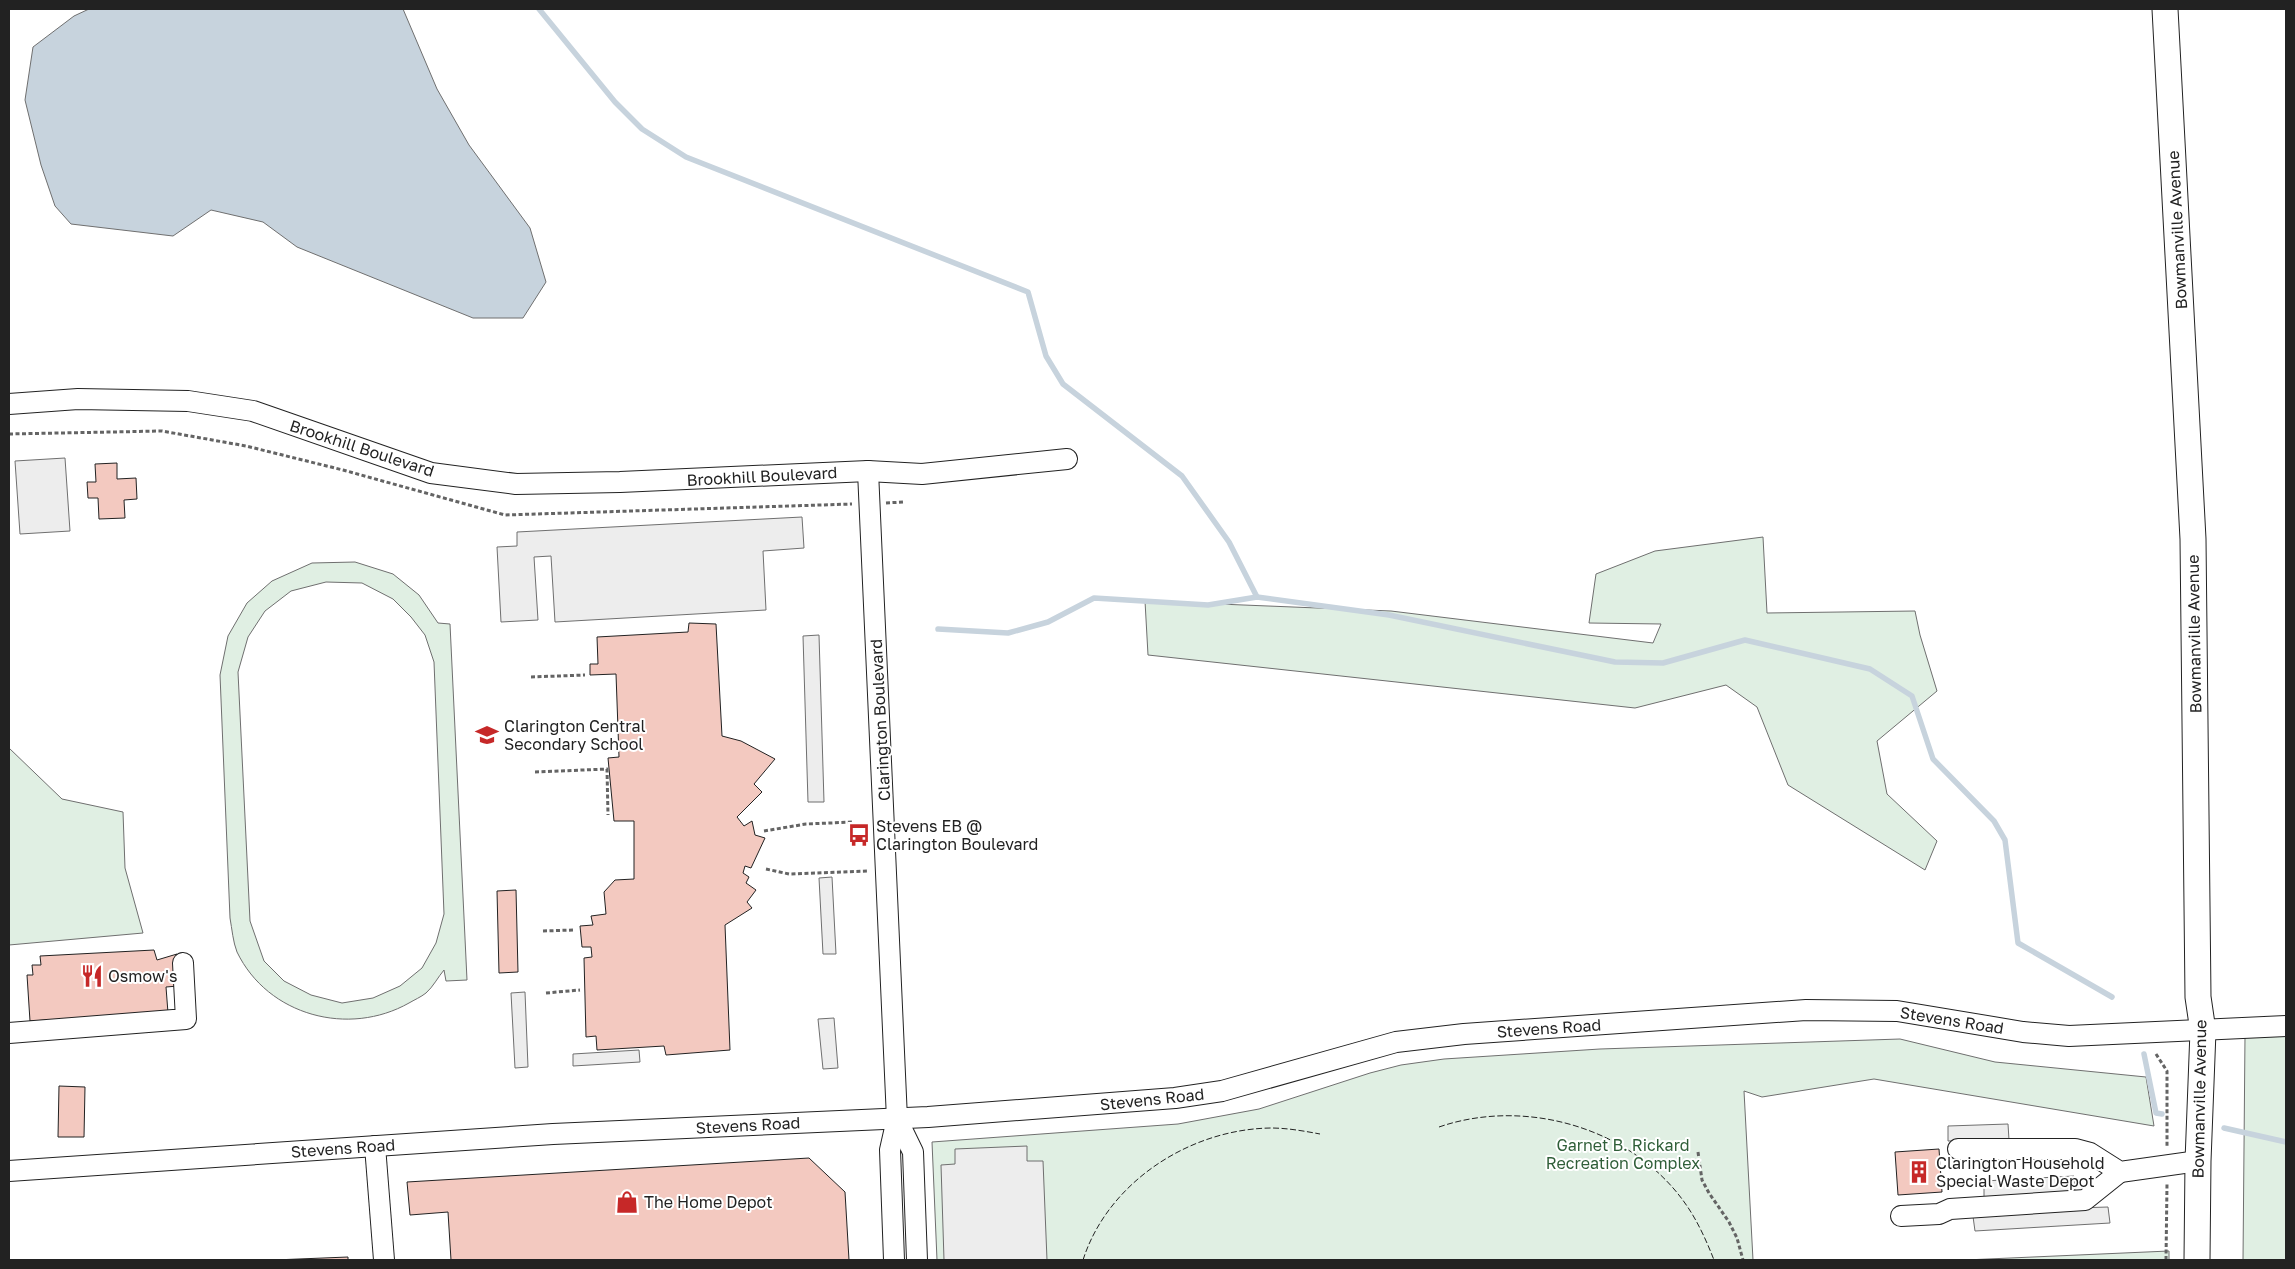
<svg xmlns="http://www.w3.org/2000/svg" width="2295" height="1269" font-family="'Golos Text',sans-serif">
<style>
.green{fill:#e0efe3;stroke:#6f6f6f;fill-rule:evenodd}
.parking{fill:#ededed;stroke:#6f6f6f}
.water{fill:#c7d3dd;stroke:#6f6f6f}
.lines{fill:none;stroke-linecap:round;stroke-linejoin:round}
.stream{stroke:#c7d3dd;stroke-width:5.5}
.building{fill:#f3c9c0;stroke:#222}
.minor-casing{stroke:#222;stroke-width:22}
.major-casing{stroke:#222;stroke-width:27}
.path{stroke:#646464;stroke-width:3;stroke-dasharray:4 2.5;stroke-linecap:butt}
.minor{stroke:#fff;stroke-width:20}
.major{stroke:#fff;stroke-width:25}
.fence{stroke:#222;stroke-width:1;stroke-dasharray:6 2.5;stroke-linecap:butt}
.labels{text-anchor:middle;stroke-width:4;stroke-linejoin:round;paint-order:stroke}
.street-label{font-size:16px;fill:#222;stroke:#fff}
.poi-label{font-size:16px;fill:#222;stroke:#fff;text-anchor:start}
.park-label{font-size:16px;fill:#2f5e38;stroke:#fff}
</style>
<rect width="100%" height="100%" fill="#fff"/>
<!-- green -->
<g class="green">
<polygon points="1763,537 1767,613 1915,611 1920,635 1937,691 1877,741 1887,794 1937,841 1925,870 1788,785 1757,707 1726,685 1635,708 1148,655 1145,601 1391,611 1653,643 1661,624 1589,623 1596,574 1655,551"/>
<path d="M 355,562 L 393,574 L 419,595 L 438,623 L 450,624 L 467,980 L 446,981 L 444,970 C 438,977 433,987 426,993 C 421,997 414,1000 409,1003 C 349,1037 268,1016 237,952 C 233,942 232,929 230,918 L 220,675 L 228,636 L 247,603 L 272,581 L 312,563 ZM 326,582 L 362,583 L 393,599 L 411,617 L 425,635 L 434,662 L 444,914 L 436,943 L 422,968 L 400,986 L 373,998 L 342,1003 L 311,995 L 284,981 L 264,961 L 250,921 L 238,672 L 248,637 L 265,611 L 291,591 Z"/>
<polygon points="9,748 62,799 123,812 125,868 143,933 9,945"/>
<polygon points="2286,1033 2286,1260 2243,1260 2245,1036"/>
<polygon points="1900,1039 1995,1062 2146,1077 2154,1126 1874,1079 1762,1097 1744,1091 1753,1260 937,1260 932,1142 1178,1124 1259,1109 1370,1073 1401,1065 1444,1059 1600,1049"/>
<polygon points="2169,1251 2169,1260 1965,1260"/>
</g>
<!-- parking -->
<g class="parking">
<polygon points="65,458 70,531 20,534 15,461"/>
<polygon points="802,517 804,548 763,551 766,610 555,622 551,556 534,557 538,620 501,622 497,547 517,546 517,532"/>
<polygon points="819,635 824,802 808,802 803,636"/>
<polygon points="832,877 836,954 823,954 819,878"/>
<polygon points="525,992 528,1067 515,1068 511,993"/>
<polygon points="834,1018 838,1068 823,1069 818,1019"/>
<polygon points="639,1050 640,1062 573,1066 573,1054"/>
<polygon points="2008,1124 2009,1140 1948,1141 1948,1126"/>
<polygon points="1027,1146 1027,1161 1043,1161 1047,1260 944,1260 941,1165 955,1164 955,1149"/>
<polygon points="2074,1176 2076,1208 2108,1207 2110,1223 1975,1231 1971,1202 1984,1199 1984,1181"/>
</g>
<!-- water -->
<polygon class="water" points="89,9 403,9 437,89 469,145 530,228 546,282 523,318 473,318 297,247 263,222 211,210 173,236 71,224 55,206 41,165 25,100 33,47 74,16"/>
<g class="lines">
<!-- stream -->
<g class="stream">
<polyline points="539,9 615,102 642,129 686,157 1028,292 1046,356 1063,384 1182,476 1229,542 1257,597"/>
<polyline points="938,629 1008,633 1048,622 1094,598 1208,605 1257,597 1389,615 1615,662 1663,663 1745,640 1870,669 1912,696 1933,759 1994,821 2005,840 2018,943 2112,997"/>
<polyline points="2144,1054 2156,1113 2162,1114"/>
<polyline points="2224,1128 2286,1142"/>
</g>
</g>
<!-- building -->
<g class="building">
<polygon points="117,463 117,479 136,478 137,499 124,500 125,518 99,519 98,498 88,498 87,482 96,482 95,464"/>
<polygon points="689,623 716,624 722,736 741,741 775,759 754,784 762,792 737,817 744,826 752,821 755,835 765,838 751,868 745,866 743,873 749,877 746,883 756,890 747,902 752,908 725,925 730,1050 666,1055 664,1046 597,1050 596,1036 586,1037 584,958 592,957 591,947 582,947 580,926 593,925 591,916 606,914 604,892 615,880 634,879 634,821 614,821 608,758 619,757 616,674 590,675 590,664 598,664 597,637 688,632"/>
<polygon points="516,890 518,972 499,973 497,891"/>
<polygon points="154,950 157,960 177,954 178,986 166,987 168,1013 30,1021 27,975 33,975 32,965 41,965 40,956"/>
<polygon points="59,1086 85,1087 84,1137 58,1137"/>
<polygon points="1939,1149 1942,1192 1898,1195 1895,1152"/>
<polygon points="809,1158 845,1192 849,1260 451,1260 448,1212 410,1215 407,1182"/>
<polygon points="348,1257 348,1260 274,1260"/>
</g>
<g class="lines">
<defs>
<g id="minor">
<polyline points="9,404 78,399 188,401 253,411 431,473 516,484 620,482 868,471 922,474 1067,459"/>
<polyline points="868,471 897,1119 890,1150 894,1260"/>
<polyline points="9,1033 186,1019 183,963"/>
<polyline points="897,1119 913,1152 917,1260"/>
<polyline points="375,1146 384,1260"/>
<polyline points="1958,1149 2075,1149 2090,1153 2120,1172 2198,1161"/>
<polyline points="9,1171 553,1134 928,1117 1175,1098 1222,1091 1396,1042 1464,1034 1806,1010 1897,1011 2023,1032 2069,1036 2286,1026"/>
<polyline points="1901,1216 1939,1214 1950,1209 2085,1200 2120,1172"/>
</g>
<polyline id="major" points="2165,9 2193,539 2198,997 2203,1031 2198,1161 2197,1260"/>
</defs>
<!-- minor casing -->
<use href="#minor" class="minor-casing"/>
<!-- major casing -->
<use href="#major" class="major-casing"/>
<!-- path -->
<g class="path">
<polyline points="9,434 162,431 246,446 343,470 505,515 852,504"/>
<polyline points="886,503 903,502"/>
<polyline points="531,677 585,675"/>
<polyline points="535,772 607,769 608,815"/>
<polyline points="764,831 806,824 853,822"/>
<polyline points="766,869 789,874 869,871"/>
<polyline points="543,931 574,930"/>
<polyline points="546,993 580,990"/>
<polyline points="2156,1054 2167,1071 2167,1148"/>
<polyline points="1698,1152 1702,1180 1709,1193 1729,1222 1737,1238 1743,1260"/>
<polyline points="2166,1260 2167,1184"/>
</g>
<!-- minor -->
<use href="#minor" class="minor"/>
<!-- major -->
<use href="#major" class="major"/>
<!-- fence -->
<g class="fence">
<path d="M 1439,1127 C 1526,1097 1634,1128 1687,1206 C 1698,1222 1707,1242 1714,1260"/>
<path d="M 1083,1260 C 1108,1182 1190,1129 1271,1128 C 1287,1128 1304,1131 1320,1134"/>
</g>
</g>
<!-- icons -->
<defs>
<symbol id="school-bare" viewBox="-9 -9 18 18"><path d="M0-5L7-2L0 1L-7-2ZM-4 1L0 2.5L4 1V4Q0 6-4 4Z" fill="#c62828" stroke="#fff" stroke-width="2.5" paint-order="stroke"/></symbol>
<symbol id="bus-bare" viewBox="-9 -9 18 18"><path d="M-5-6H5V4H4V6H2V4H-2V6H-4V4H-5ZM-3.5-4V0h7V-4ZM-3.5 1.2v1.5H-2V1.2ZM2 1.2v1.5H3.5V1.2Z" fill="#c62828" stroke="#fff" stroke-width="2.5" paint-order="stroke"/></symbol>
<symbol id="restaurant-bare" viewBox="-9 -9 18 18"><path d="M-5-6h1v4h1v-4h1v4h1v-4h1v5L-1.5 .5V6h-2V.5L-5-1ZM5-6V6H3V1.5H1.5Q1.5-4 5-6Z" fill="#c62828" stroke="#fff" stroke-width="2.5" paint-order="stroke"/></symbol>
<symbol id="building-bare" viewBox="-9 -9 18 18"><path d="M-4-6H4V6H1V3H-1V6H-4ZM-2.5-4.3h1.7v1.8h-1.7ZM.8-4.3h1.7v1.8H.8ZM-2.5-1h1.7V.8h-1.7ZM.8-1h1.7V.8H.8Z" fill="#c62828" stroke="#fff" stroke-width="2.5" paint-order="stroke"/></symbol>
<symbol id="shop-bare" viewBox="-9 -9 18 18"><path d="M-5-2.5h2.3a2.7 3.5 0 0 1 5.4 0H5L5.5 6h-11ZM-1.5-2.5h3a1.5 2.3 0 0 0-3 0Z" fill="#c62828" stroke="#fff" stroke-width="2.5" paint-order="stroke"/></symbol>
</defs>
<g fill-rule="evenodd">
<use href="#school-bare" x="471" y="719" width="32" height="32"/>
<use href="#bus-bare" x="843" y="819" width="32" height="32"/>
<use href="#restaurant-bare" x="76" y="960" width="32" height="32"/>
<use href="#building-bare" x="1903" y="1156" width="32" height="32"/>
<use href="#shop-bare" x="611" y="1186" width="32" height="32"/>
</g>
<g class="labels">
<!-- street labels -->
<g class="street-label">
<text transform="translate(2177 230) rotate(-93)" y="6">Bowmanville Avenue</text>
<text transform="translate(362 448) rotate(18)" y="6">Brookhill Boulevard</text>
<text transform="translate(762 476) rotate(-3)" y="6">Brookhill Boulevard</text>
<text transform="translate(2194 634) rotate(-91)" y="6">Bowmanville Avenue</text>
<text transform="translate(880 720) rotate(-93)" y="6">Clarington Boulevard</text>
<text transform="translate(1952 1020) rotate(9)" y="6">Stevens Road</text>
<text transform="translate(1549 1028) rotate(-4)" y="6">Stevens Road</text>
<text transform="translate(1152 1099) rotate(-6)" y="6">Stevens Road</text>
<text transform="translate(2199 1099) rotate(-89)" y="6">Bowmanville Avenue</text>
<text transform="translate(748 1125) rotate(-3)" y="6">Stevens Road</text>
<text transform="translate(343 1148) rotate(-4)" y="6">Stevens Road</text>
</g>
<!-- poi labels -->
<g class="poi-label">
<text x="504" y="732">Clarington Central<tspan x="504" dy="18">Secondary School</tspan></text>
<text x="876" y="832">Stevens EB @<tspan x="876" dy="18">Clarington Boulevard</tspan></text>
<text x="108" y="982">Osmow's</text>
<text x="1936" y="1169">Clarington Household<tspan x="1936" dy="18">Special Waste Depot</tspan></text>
<text x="644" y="1208">The Home Depot</text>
</g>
<!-- park labels -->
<g class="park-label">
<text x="1623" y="1151">Garnet B. Rickard<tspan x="1623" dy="18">Recreation Complex</tspan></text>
</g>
</g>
<!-- border -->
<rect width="2295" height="1269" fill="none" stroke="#222222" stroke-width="20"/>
</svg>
